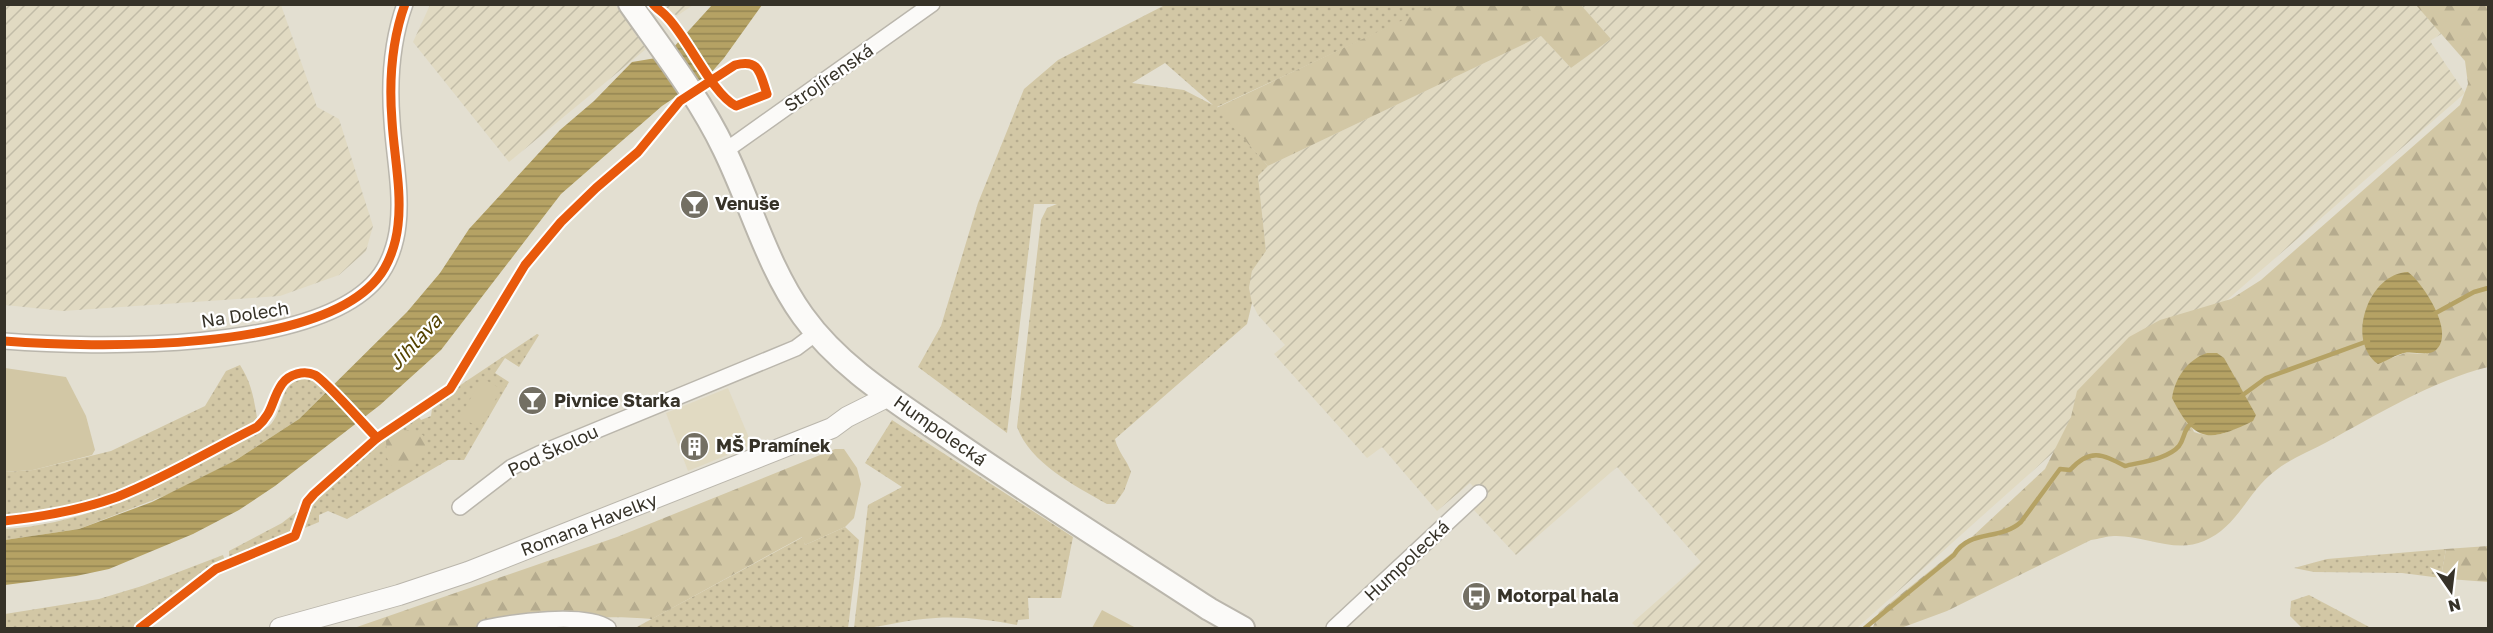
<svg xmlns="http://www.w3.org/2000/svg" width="2493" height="633" font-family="'Golos Text',sans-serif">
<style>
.built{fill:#e1dac2}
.industrial{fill:url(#industrial-furrows)}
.grass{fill:url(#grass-dots);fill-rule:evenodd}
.forest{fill:url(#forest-firs);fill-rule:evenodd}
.pitch{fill:#d2c7a5}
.water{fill:url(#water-rules)}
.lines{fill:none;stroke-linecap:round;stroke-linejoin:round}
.stream{stroke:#b5a264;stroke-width:4.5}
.minor-casing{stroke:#bab6ac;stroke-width:18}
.tertiary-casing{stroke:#bab6ac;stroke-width:22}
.secondary-casing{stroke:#bab6ac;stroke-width:26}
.minor{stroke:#fbfaf8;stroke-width:15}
.tertiary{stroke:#fbfaf8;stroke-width:20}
.secondary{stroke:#fbfaf8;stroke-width:22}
.cycleway-casing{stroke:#fff;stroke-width:13}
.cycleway{stroke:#e8590c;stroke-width:9}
.labels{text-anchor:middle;stroke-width:4.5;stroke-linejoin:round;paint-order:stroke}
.street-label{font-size:18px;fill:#363228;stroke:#fff}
.poi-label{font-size:18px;font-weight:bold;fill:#363228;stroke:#fff;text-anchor:start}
.water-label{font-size:20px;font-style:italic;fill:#534200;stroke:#fff}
</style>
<defs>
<pattern id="industrial-furrows" width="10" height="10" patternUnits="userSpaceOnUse" patternTransform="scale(1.5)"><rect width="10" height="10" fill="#e1dac2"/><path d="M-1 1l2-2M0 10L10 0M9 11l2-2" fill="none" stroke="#c2bca7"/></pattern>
<pattern id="grass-dots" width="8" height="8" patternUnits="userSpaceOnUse" patternTransform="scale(1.5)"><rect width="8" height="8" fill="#d2c7a5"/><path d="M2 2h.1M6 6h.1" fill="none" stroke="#b5ab8e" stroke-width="1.8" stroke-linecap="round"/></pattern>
<pattern id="forest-firs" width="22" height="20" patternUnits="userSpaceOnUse" patternTransform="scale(1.5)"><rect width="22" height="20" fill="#d2c7a5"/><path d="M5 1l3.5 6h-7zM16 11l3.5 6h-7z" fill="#b5ab8e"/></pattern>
<pattern id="water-rules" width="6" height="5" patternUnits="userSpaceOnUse" patternTransform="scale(1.5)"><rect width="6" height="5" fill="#b5a264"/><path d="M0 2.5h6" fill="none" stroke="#948552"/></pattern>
</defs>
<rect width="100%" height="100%" fill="#e3dfd1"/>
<!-- built -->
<polygon class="built" points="728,388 752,445 688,471 666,413"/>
<!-- industrial -->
<g class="industrial">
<polygon points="615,4 646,49 509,162 413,42 430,5"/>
<polygon points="4,5 281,5 317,107 339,119 373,226 366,251 339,275 280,296 63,311 5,305"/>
<polygon points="663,5 693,5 677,16"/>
<polygon points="1581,5 2480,5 2481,9 2430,41 2465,93 2104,407 1857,628 1637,628 1632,623 1701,562 1617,467 1516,555 1472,508 1485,499 1470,483 1437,511 1382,447 1367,458 1274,354 1285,345 1258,315 1252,303 1249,288 1252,271 1266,251 1258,176 1268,166 1541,36 1571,68 1611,39"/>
</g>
<!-- grass -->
<g class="grass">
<path d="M 1165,5 L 1437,5 L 1217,107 L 1268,166 L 1258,176 L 1266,251 L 1252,271 L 1249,288 L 1252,303 L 1247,324 L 1115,439 C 1118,452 1127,460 1131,472 L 1124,491 L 1115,504 L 1107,504 C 1074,485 1031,464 1017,427 L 1041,220 L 1047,208 L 1057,204 L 1034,204 L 1007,433 L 918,367 L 941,326 L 978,203 L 1024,89 L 1058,60 ZM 1165,63 L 1213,105 L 1184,90 L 1132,83 Z"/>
<polygon points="537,334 539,335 519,367 505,358 495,373 509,382 464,460 448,460 347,519 328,511 319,515 319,522 300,530 317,495 384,437 417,414 421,420 431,416 432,409 423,410"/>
<path d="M 240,365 C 251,382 254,398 257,418 L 253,423 C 198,453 143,486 82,503 C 58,510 30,512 5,515 L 5,472 L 33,470 L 111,451 L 205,406 L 226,371 Z"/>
<path d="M 306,376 L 326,392 L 299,419 L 236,460 L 179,490 L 79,529 L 5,540 L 5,529 C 101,523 186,472 269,426 C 285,412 280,376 306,376 Z"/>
<path d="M 892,420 L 1073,537 L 1061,598 L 1028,598 L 1029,619 L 1018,620 L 1017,625 C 987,619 953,615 923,619 C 899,621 877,629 854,628 L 868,505 L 902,487 L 865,463 Z"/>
<polygon points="305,505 292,533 232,559 229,557 229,551 282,523"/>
<polygon points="845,527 859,540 848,628 635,628 803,537 805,545"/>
<polygon points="2446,549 2442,571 2449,579 2402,573 2314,572 2294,568 2327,559"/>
<polygon points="223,555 225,561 134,628 5,628 5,614 99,599 142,586"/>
<polygon points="2309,595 2371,628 2301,627 2290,616 2291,601"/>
</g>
<!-- forest -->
<g class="forest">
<polygon points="1437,4 1581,5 1611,39 1571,68 1541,36 1268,166 1216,108"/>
<path d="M 2416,5 L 2488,5 L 2488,367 C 2432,381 2378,414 2327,442 C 2310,451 2290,459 2275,471 C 2247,492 2238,527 2204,541 C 2175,554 2144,535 2114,536 C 2107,536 2099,539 2091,540 L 1947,611 L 1901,628 L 1874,628 L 1873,627 L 1879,612 L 1973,536 L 2045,469 L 2071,417 L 2077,391 L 2129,337 L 2160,320 L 2231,299 L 2261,280 L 2460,105 L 2468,84 L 2465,61 ZM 2367,310 L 2427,354 L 2405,353 L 2378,363 C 2359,349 2362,331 2367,310 ZM 2244,394 L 2256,415 C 2236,429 2220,441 2194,432 L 2190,424 Z"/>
<polygon points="408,430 423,435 428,446 428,452 411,466 393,469 387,458 386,441 391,436"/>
<path d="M 835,449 L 844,449 L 857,468 L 861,484 L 854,518 L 845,527 L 805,545 L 802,537 L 652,619 C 591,613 530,623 469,628 C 431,632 392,628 354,628 L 617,537 Z"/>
<polygon points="2488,546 2488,582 2449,579 2442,571 2446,549"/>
</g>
<!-- pitch -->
<g class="pitch">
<polygon points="5,368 66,377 86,416 95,450 92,455 33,470 5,472"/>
<polygon points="482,378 501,389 480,428 460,417"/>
<polygon points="1102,610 1136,628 1092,628"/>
</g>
<!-- water -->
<g class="water">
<polygon points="712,5 762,5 724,58 710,74 662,106 561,194 441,350 380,405 275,486 239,510 193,534 109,569 76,576 5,585 5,540 79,529 152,502 236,460 299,419 407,312 440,273 469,229 560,130 594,101 632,62 656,58 672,49"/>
<path d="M 2408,272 C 2423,283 2456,333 2436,350 C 2428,357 2415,351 2404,353 C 2395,355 2387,361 2378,364 C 2345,340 2369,273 2408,272 Z"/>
<path d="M 2207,353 L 2217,353 L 2224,358 L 2256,415 L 2253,421 C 2210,442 2195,444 2172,398 C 2175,378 2187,360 2207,353 Z"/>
</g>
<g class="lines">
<!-- stream -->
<g class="stream">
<polyline points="2432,315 2474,292 2488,288"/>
<polyline points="2240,397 2266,378 2368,341"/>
<path d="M 1865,628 L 1954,555 C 1969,529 2000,541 2021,522 L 2060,469 L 2070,470 C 2090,448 2102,454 2125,466 C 2141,462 2168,459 2179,446 C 2185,438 2183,429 2193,422"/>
</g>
<defs>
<g id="minor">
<polyline points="725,151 932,4"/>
<path d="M 4,341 C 94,348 315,353 377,279 C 389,265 396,244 398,225 C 402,191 394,155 392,121 C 389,83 392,40 405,4"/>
<polyline points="460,507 512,467 539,454 796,348 816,333"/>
<path d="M 485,628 C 514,622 584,612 608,628"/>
<polyline points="1334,628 1479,493"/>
</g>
<polyline id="tertiary" points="280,628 399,595 468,572 832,428 847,417 889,396"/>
<path id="secondary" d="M 630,4 C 663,51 699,97 724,149 C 751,204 767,266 803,316 C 841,369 899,403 952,440 C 1036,498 1123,553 1209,609 L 1243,628"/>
</defs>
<!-- minor casing -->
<use href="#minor" class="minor-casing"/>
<!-- tertiary casing -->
<use href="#tertiary" class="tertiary-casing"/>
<!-- secondary casing -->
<use href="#secondary" class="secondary-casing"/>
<!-- minor -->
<use href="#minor" class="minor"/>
<!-- tertiary -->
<use href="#tertiary" class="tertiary"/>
<!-- secondary -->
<use href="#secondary" class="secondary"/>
<defs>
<g id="cycleway">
<path d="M 4,341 C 94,348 315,353 377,279 C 389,265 396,244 398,225 C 402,191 394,155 392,121 C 389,83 392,40 405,4"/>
<path d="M 4,521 C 42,517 81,510 117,497 C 165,478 211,450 257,427 C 274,412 271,400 282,384 C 289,374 304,370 315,375 C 325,380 366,427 377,438"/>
<path d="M 140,628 L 216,569 L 295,536 L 307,502 L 314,494 L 377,438 L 450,389 L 525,265 L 561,222 L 596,188 L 638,152 L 680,101 L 735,65 C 760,58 760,74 767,94 L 736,106 C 712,94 688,38 667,17 C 663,12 657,9 653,4"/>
</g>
</defs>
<!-- cycleway casing -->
<use href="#cycleway" class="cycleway-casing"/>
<!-- cycleway -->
<use href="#cycleway" class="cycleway"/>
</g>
<!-- icons -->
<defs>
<symbol id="bar-disc" viewBox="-11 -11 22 22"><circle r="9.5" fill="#736f63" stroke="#fff"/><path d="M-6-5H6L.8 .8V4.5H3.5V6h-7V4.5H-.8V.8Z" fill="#fff"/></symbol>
<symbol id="building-disc" viewBox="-11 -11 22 22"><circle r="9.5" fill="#736f63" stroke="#fff"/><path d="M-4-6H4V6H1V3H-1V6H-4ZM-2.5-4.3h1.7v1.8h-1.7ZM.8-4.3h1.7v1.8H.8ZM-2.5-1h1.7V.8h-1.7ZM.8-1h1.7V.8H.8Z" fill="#fff"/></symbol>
<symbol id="bus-disc" viewBox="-11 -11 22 22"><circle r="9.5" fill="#736f63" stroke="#fff"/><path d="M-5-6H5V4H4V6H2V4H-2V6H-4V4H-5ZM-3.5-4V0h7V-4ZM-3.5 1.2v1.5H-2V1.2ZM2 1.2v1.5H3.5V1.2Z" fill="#fff"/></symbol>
</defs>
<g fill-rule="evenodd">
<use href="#bar-disc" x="678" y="188" width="33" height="33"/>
<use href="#bar-disc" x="516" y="384" width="33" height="33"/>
<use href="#building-disc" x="678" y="430" width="33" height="33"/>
<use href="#bus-disc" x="1460" y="580" width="33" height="33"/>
</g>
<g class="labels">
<!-- street labels -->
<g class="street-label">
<text transform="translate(829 78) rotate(-35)" y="6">Strojírenská</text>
<text transform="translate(245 315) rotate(-9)" y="6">Na Dolech</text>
<text transform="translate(940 431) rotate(35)" y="6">Humpolecká</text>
<text transform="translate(553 451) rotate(-25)" y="6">Pod Školou</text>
<text transform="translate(589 525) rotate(-21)" y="6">Romana Havelky</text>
<text transform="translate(1407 561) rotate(-43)" y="6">Humpolecká</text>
</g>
<!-- poi labels -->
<g class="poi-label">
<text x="715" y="210">Venuše</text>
<text x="554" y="407">Pivnice Starka</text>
<text x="716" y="452">MŠ Pramínek</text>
<text x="1497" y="602">Motorpal hala</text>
</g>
<!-- water labels -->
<g class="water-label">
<text transform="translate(415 342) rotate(-47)" y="7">Jihlava</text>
</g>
</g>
<!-- border -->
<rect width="2493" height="633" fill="none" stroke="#363228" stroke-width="12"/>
<!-- north arrow -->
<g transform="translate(2451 591) rotate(166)" stroke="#ffffff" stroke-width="4.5" paint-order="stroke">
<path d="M0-4.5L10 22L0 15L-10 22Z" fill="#363228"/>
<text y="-9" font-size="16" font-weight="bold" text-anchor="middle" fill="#363228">N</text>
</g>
</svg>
